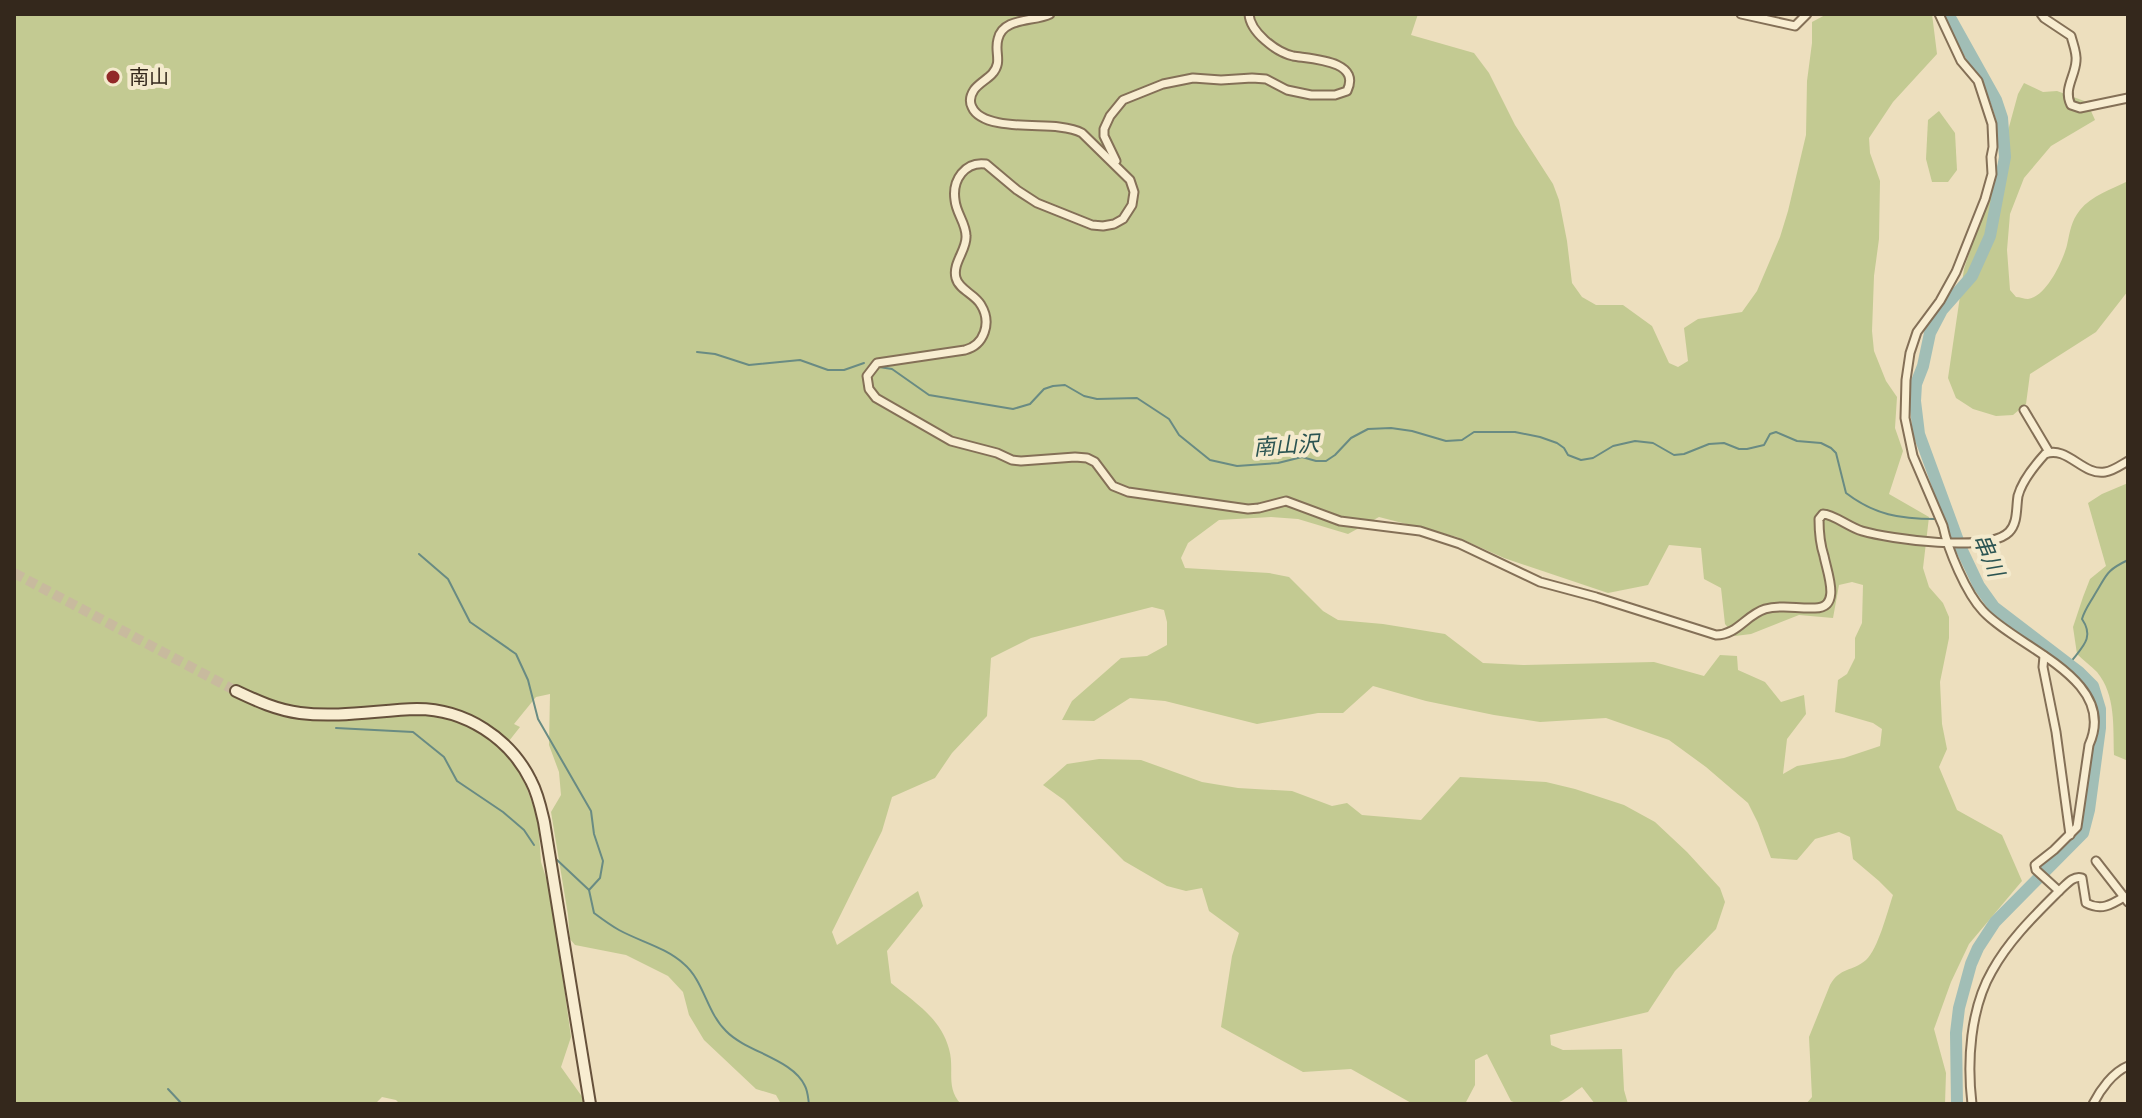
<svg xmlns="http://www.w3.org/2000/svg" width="2142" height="1118" font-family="'Crimson Pro','Noto Sans JP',serif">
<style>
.green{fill:#c3ca92;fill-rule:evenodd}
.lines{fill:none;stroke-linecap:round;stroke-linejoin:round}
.stream{stroke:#698b83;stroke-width:2}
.river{stroke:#a1beb6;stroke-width:12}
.secondary-tunnel{stroke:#c8ba9e;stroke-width:10;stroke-dasharray:10 5;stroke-linecap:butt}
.street-casing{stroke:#847057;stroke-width:11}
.secondary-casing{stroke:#66513b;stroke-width:14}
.street{stroke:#f8edd1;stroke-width:7}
.secondary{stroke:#f8edd1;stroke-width:10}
.poi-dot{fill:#922928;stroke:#f4eacd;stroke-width:3}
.labels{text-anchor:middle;stroke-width:8;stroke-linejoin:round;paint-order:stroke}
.poi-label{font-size:20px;fill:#34281c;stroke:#f4eacd;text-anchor:start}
.water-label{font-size:22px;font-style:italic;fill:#2b5452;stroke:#f4eacd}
</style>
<rect width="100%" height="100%" fill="#eddfbe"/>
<!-- green -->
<g class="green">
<path d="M 14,14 L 1418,14 L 1411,35 L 1474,53 L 1489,73 L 1515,125 L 1553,184 L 1559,200 L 1567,241 L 1572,283 L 1582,297 L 1596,305 L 1623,305 L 1652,326 L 1669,363 L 1678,367 L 1688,361 L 1684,328 L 1698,319 L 1742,312 L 1757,291 L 1780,237 L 1788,211 L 1806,135 L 1807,81 L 1812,43 L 1812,22 L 1827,14 L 1932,14 L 1937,54 L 1893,102 L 1869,138 L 1870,153 L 1880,181 L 1879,239 L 1874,276 L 1872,331 L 1874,351 L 1886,381 L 1897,397 L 1895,428 L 1903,451 L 1889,494 L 1929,517 L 1923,568 L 1929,587 L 1943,603 L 1949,617 L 1949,638 L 1940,682 L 1942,724 L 1947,749 L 1939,767 L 1957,810 L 2002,835 L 2022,881 L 1969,944 L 1951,982 L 1934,1029 L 1946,1073 L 1945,1104 L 1806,1104 L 1812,1097 L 1809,1037 L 1830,985 C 1840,967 1852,972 1866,960 C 1878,949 1887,913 1893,895 L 1879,881 L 1853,859 L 1850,837 L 1839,832 L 1815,839 L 1797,860 L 1771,858 L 1758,823 L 1748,803 L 1706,767 L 1669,740 L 1606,718 L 1540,722 L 1494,715 L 1426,701 L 1373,686 L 1343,713 L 1318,713 L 1257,724 L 1165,701 L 1130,698 L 1094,721 L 1062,720 L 1072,701 L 1121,658 L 1147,656 L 1167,645 L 1167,622 L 1164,610 L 1152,607 L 1031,638 L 991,658 L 987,716 L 952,753 L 935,778 L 892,797 L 882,831 L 832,932 L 837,945 L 918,891 L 923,906 L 887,951 L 891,983 C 914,1002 941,1018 949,1049 C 955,1069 945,1087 961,1104 L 781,1104 L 776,1095 L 756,1089 L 704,1040 L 689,1015 L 683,992 L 668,976 L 626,955 L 575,945 L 570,939 L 568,915 L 551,812 L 561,795 L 559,772 L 549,745 L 550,694 L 536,697 L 514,724 L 520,727 L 505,746 L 526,786 L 538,819 L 541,862 L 551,893 L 571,1037 L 561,1067 L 583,1098 L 583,1104 L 400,1104 L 396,1100 L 382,1097 L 375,1104 L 14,1104 ZM 1271,517 L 1298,519 L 1348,534 L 1379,517 L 1457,537 L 1504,558 L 1608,593 L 1648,585 L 1669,545 L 1701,548 L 1704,579 L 1721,588 L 1725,624 L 1735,636 L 1751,634 L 1799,615 L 1833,618 L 1839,585 L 1852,582 L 1863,585 L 1862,623 L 1855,638 L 1855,658 L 1847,674 L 1838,680 L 1835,712 L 1873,723 L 1882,729 L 1880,746 L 1844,758 L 1797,766 L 1783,774 L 1787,739 L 1806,714 L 1804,695 L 1781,702 L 1765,682 L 1738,670 L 1737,656 L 1720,655 L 1704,676 L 1654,662 L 1523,665 L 1483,663 L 1445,634 L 1383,624 L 1338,620 L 1323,611 L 1289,577 L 1269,573 L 1185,568 L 1181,558 L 1188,543 L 1219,520 Z"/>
<path d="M 2024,83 L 2043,92 L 2057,91 L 2087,102 L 2095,120 L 2051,146 L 2024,178 L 2010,214 L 2007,250 L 2010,290 L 2016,297 C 2020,297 2024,299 2028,299 C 2046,297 2063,261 2067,245 C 2070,232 2071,221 2080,210 C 2091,196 2112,189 2128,181 L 2128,291 L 2096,332 L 2030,374 L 2026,404 L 2013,415 L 1996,416 L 1973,409 L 1956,398 L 1948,378 L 1964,269 L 2003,149 L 2018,94 Z"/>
<polygon points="1939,111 1955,133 1957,170 1948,182 1932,182 1926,159 1928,120"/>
<path d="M 2128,483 L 2128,777 L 2126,776 L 2126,760 L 2114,755 C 2113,727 2116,695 2097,672 C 2091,666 2083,660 2077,654 L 2073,627 L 2083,597 L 2090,579 L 2106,566 L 2088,503 L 2102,494 Z"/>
<path d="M 1099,759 L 1141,760 L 1202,782 L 1238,788 L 1292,791 L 1332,806 L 1347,803 L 1362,815 L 1421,820 L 1460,777 L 1546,782 L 1575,789 L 1624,805 L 1655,822 L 1687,852 L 1720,888 L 1725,902 L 1716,929 L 1675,971 L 1648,1012 L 1550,1035 L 1551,1045 L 1563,1050 L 1622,1049 L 1624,1090 L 1628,1104 L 1595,1104 L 1582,1087 C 1574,1092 1567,1099 1559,1102 C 1546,1107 1523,1106 1511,1101 L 1487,1054 L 1475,1060 L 1475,1085 L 1465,1104 L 1413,1104 L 1351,1069 L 1303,1072 L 1221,1027 L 1232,956 L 1239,933 L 1209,911 L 1202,888 L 1186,891 L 1167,886 L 1124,861 L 1064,800 L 1043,785 L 1067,764 Z"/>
</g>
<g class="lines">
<!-- stream -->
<g class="stream">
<polyline points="697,352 715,354 749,365 800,360 828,370 844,370 864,363"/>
<path d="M 879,367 L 892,369 L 929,395 L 1013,409 L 1030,404 L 1044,389 L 1053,386 L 1065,385 L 1084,396 L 1097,399 L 1137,398 L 1169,419 L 1179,435 L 1210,460 L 1237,466 L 1278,463 L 1302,457 L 1316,461 L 1326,461 L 1335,455 L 1351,438 L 1368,429 L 1391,428 L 1412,431 L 1446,441 L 1462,440 L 1474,432 L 1515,432 L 1540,437 L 1557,443 L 1564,448 L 1568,455 L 1581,460 L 1593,458 L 1613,446 L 1635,441 L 1653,443 L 1674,455 L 1684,454 L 1709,444 L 1724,443 L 1739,449 L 1747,449 L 1764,445 L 1770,434 L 1776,432 L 1797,441 L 1821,443 L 1831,448 L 1836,453 L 1846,493 C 1875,515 1900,519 1935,519"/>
<polyline points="1942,519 1951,519"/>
<polyline points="419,554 448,579 470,622 516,654 528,680 538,719 591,811 594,834 603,861 600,878 589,890"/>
<path d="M 2070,663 C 2082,647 2095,638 2082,619 C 2085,609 2090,603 2095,594 C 2107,575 2105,571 2128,560"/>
<polyline points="336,728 413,732 444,757 457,781 503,812 524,830 534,845"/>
<path d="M 556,859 L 589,890 L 594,913 C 602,919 610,925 619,930 C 641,942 665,947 684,964 C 704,981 707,1013 726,1031 C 746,1052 793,1059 805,1086 C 808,1092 808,1098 809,1104"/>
<polyline points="168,1089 182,1104"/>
</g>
<!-- river -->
<polyline class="river" points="1948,14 1996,100 2002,118 2005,157 1990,236 1972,276 1942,310 1930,333 1923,366 1916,384 1915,401 1919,434 1960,546 1979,586 1994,607 2079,672 2093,686 2100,709 2100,728 2089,810 2083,833 1995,922 1978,948 1971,964 1959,1008 1956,1033 1957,1104"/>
<!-- secondary-tunnel -->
<polyline class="secondary-tunnel" points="14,573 236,691"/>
<defs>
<g id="street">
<path d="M 1050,14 C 1034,22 1003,17 998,39 C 994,52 1003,62 992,74 C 986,80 978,84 974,90 C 970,96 969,101 972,107 C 982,130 1037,124 1059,127 C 1067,128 1075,129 1082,133 L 1130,180 L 1134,192 L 1132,205 L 1123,219 L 1114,224 L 1103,226 L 1092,225 L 1037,203 L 1017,190 L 986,164 C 965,161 952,180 955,200 C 956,213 966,223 966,236 C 967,250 952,263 956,278 C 959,290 975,294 981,305 C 992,323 984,345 965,350 L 877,363 L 867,376 L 869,389 L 876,398 L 951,441 L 997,453 L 1012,460 L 1021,461 L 1075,457 L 1087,458 L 1095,462 L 1113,486 L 1128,492 L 1248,509 L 1259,508 L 1286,501 L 1340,521 L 1420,531 L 1460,544 L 1540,582 L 1596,597 L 1716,635 C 1737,635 1746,615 1765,609 C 1783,604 1797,609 1815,608 C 1842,608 1827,572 1824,556 C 1820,544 1819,531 1819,519 L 1823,514 C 1833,514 1849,527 1862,531 C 1890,539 1988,553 2009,532 C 2018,523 2016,508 2018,496 C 2022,481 2035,465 2045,454 C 2067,445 2083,476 2105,472 C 2113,471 2121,465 2128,461"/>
<polyline points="1741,14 1795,26 1807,14"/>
<path d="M 1939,14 L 1961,61 L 1978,81 L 1992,124 L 1993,147 L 1991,157 L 1992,174 L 1985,199 L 1956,272 L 1940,301 L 1917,332 L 1910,353 L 1906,380 L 1905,418 L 1913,456 L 1943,526 C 1948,550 1966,593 1983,611 C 2017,648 2119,679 2089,745 L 2077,827 L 2054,850 L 2035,865 L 2036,870 L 2059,891 C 2035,915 2009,940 1992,971 C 1970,1009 1967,1062 1972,1104"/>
<path d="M 2041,14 L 2044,18 L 2071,36 C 2073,44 2077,53 2076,61 C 2075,77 2063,89 2071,105 L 2080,108 L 2128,98"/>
<path d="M 1116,161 L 1104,136 L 1104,129 L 1110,116 L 1123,100 L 1163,84 L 1193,78 L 1221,80 L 1252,78 L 1266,79 L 1287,90 L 1311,95 L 1335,95 L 1347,91 C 1362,60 1310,59 1293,56 C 1276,52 1250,32 1249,14"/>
<polyline points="2024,410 2049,452"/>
<polyline points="2044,656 2043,667 2056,732 2070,835"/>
<polyline points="2096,861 2124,897"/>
<path d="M 2059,891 C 2066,885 2073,875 2082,878 L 2086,903 C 2101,911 2111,905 2124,897 L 2128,902"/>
<path d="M 2093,1104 C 2100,1090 2113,1072 2128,1066"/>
</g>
<path id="secondary" d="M 236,691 C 257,701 277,710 300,713 C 339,718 379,710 417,709 C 465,709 510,738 531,781 C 538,794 541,809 544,822 L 590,1104"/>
</defs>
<!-- street casing -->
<use href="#street" class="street-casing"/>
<!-- secondary casing -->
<use href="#secondary" class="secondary-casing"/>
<!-- street -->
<use href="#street" class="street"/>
<!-- secondary -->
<use href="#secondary" class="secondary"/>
</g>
<!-- markers -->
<circle class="poi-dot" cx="113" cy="77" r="8"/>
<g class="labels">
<!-- poi labels -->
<g class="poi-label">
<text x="129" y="84">南山</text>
</g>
<!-- water labels -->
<g class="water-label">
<text transform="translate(1286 445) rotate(-4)" y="8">南山沢</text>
<text transform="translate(1989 555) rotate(67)" y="8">串川</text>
</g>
</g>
<!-- border -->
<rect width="2142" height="1118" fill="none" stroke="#34281c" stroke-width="32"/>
</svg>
